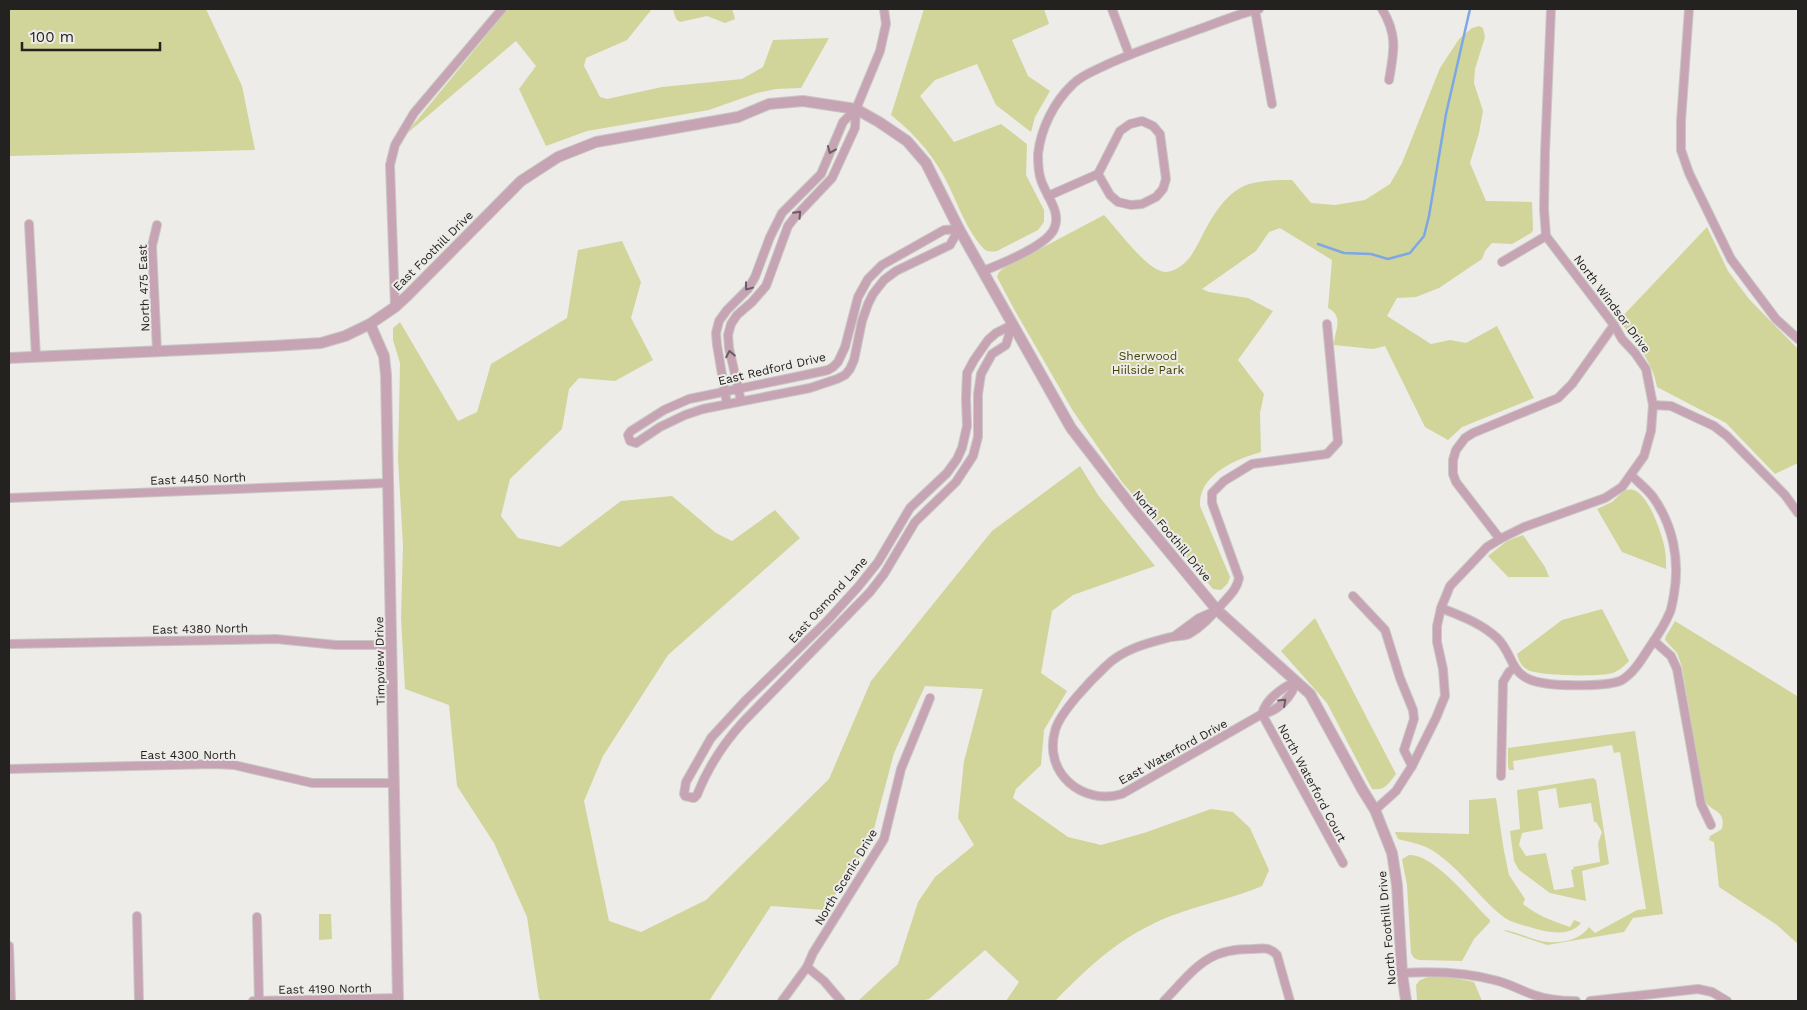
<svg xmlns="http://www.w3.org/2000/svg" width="1807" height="1010" font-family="'Work Sans',sans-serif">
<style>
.green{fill:#d1d599;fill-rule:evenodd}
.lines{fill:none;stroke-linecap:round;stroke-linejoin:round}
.stream{stroke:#7da7e6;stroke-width:2.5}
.minor-casing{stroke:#c9c8c5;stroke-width:10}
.tertiary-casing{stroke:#c9c8c5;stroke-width:12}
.minor{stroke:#c7a4b3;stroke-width:8}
.tertiary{stroke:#c7a4b3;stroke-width:10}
.oneway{stroke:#6d5c63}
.labels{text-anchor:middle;stroke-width:4;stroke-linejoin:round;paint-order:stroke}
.street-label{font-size:12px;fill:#232221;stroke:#edece9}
.park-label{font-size:12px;fill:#424302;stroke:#edece9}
</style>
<rect width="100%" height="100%" fill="#edece9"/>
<!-- green -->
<g class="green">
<polygon points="9,9 206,9 242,86 255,150 9,156"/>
<polygon points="508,9 652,9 627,40 586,58 584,66 600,97 607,99 662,87 742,79 763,67 773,40 829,38 801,88 776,89 757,93 709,110 587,131 546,146 519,89 536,66 516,41 404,136"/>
<polygon points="673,9 732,9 735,19 725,23 707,16 680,22 676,19"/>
<path d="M 924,9 L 1044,9 L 1049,24 L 1012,40 L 1028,76 L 1050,91 L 1035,117 L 1031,132 L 996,105 L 977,64 L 935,80 L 920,96 L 954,142 L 1001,124 L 1027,144 L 1026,175 L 1044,210 L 1044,222 L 1038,230 L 997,251 C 991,252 987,252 983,248 C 964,227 956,197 942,173 C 929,150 911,131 891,115 Z"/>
<path d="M 1479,26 L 1483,28 L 1485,37 L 1475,69 L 1474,83 L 1483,111 L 1479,133 L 1470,163 L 1486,201 L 1532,202 L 1533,230 L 1531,233 L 1512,244 L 1492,243 L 1485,251 L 1482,259 L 1439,288 L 1416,297 L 1397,298 L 1387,316 L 1431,344 L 1450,340 L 1466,343 L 1497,326 L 1534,398 L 1462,427 L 1448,440 L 1425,427 L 1385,346 L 1373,349 L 1334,345 C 1334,331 1345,317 1328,308 L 1332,260 L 1280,228 L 1269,232 L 1256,251 L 1202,289 L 1209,292 L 1248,298 L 1273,311 L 1238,360 L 1264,394 L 1260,413 L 1261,452 C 1236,459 1198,475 1200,506 L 1230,577 L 1228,583 L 1221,590 L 1213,589 L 1122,482 L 1073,411 L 1014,309 L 997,277 L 999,272 L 1004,268 L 1104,215 C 1117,229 1144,266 1161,271 C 1171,275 1184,265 1190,257 C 1194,252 1197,245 1200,240 C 1210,220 1224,194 1246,185 C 1260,180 1277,180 1292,180 L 1311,203 L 1335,205 L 1365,200 L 1390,184 L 1402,163 L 1440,68 L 1459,39 L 1472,28 Z"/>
<path d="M 1707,227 L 1728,271 L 1749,299 L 1798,349 L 1798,463 L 1775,474 L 1726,423 L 1657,387 C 1653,361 1634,341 1619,320 Z"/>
<path d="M 622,241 L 641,282 L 631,318 L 653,360 L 615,381 L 579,378 L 569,389 L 562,429 L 510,479 L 501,516 L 518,538 L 560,547 L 621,501 L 672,496 L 716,533 L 732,541 L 775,510 L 800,538 L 668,655 L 603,756 L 584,801 L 609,921 L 641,932 L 706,900 L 829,779 L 871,681 L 992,531 L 1080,466 L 1098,495 L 1155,566 L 1073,595 L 1052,611 L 1041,673 L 1067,691 L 1044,730 L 1041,765 L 1016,789 L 1013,798 L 1068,837 L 1101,845 L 1144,833 L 1211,809 L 1233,812 L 1250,828 L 1269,870 L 1262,886 C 1236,897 1208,903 1182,912 C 1128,930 1094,961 1055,1001 L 1006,1001 L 1019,982 L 985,950 L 929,999 L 921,1001 L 859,1001 L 859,1000 L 898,964 L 918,902 L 935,877 L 974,845 L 958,818 L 964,761 L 983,689 L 925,686 L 894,753 L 871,840 L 825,910 L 771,906 L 709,1001 L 541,1001 L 539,998 L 527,917 L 494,843 L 457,786 L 449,705 L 405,689 L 401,618 L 403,545 L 398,459 L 400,363 L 393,340 L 393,328 L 400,322 L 458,421 L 477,412 L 491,364 L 567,318 L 578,250 Z"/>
<path d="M 1625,490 C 1628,490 1631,489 1633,490 C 1648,493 1661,532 1664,545 C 1666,553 1666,561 1666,569 L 1622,552 L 1597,509 L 1612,502 Z"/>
<polygon points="1523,535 1545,567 1549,577 1508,577 1488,556 1507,541"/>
<path d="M 1602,609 L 1629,661 C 1624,666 1620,670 1613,673 C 1602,677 1538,676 1528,670 C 1521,666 1519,661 1517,654 L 1562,620 Z"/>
<path d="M 1315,618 L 1396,774 C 1388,784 1385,791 1372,789 L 1327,703 L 1281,651 Z"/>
<path d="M 1675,621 L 1797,696 L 1798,698 L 1798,944 L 1777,925 L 1719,887 L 1714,842 L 1709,840 L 1710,836 L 1722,829 C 1726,809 1712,813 1704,800 L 1682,667 L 1677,653 L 1665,640 L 1666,636 Z"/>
<path d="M 1635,731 L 1663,914 L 1633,918 L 1624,932 L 1547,945 L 1502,930 C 1518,931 1533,941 1548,942 C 1563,943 1580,940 1589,927 L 1595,933 L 1637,910 L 1646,909 L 1620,752 L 1614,753 L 1612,745 L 1513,761 L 1514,770 L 1509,770 L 1508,766 L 1508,748 Z"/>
<path d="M 1593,778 L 1596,780 L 1609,864 L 1582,871 L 1586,901 L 1550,893 L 1519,870 L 1514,861 L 1510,831 L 1520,829 L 1517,790 ZM 1556,788 L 1559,808 L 1591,803 L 1594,822 L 1596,822 L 1602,832 L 1598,843 L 1600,862 L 1573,867 L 1574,869 L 1571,870 L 1574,887 L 1554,890 L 1546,853 L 1526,856 L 1519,845 L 1522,833 L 1543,829 L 1538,791 Z"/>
<path d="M 1496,798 L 1504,851 L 1509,875 L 1525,899 L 1523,904 C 1538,916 1552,921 1570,927 L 1574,920 L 1581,923 C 1568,939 1543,931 1526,926 C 1519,924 1511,922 1505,918 C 1477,897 1459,865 1428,848 C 1418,843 1408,842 1398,839 L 1395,832 L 1469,834 L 1469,800 Z"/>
<path d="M 1409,855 C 1435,854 1472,903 1490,920 L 1490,922 L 1474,939 L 1462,961 L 1419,960 L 1414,958 L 1411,953 L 1407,885 L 1402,859 Z"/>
<polygon points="319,914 331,914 332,939 319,940"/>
<polygon points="1431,976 1445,976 1474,982 1482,1001 1417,1001 1416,985 1420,980"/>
</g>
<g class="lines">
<!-- stream -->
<polyline class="stream" points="1318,244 1344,253 1371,254 1388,259 1410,253 1424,236 1429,216 1446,114 1470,9"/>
<defs>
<g id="minor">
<polyline points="1112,9 1129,54"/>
<path d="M 1382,9 C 1398,35 1394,52 1389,80"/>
<polyline points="1689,9 1681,121 1681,150 1689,173 1731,259 1776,319 1798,339"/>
<polyline points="1255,10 1272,104"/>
<polyline points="1048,196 1098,174 1120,131 1130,124 1142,121 1153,126 1160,134 1166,179 1163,189 1156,197 1142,204 1131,205 1118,202 1110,195 1098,174"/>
<polyline points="29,224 36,357"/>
<polyline points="157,225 152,246 157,351"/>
<polygon points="959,229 950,245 896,271 884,280 873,294 868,304 862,321 854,360 850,369 845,375 837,379 810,388 703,409 685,415 660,427 636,443 630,441 628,435 631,431 664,410 689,399 805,375 828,370 833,367 838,362 845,347 858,297 868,279 882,265 944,230"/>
<polyline points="1502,262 1546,236"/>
<path d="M 983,271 C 1001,264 1046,246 1054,229 C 1062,212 1046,196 1041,180 C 1038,172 1038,162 1038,154 C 1041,128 1054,102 1073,84 C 1082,75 1094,71 1106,65 C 1134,52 1164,42 1194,31 C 1215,24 1237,14 1259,9"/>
<polyline points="395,307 390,165 395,145 414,113 502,9"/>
<path d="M 1012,325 L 1006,345 L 992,354 L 981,374 L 978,394 L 978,437 L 973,456 L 956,482 L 915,522 L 884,574 L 870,592 L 743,722 C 723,744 708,767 697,795 L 694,798 L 685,796 L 684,794 L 686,782 L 711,738 L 746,700 L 827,621 L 858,587 L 878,562 L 910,508 L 947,473 L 957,459 L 962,448 L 967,426 L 966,399 L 967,373 L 974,360 L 988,340 L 996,333 Z"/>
<polyline points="741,401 729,348 728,335 731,324 737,315 752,302 766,286 788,226 795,217 832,178 855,128 856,109"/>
<polyline points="727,404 717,345 716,333 719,321 727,310 748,289 755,277 770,237 782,213 821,174 843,122 856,109 880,51 886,24 884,9"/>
<polyline points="1653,405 1671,406 1714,426 1727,436 1785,495 1798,513"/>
<polyline points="9,498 388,483"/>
<polyline points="1500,539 1456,482 1453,474 1453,460 1456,450 1465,438 1473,433 1558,398 1572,384 1614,325"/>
<polyline points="1353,596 1385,630 1400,678 1413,710 1414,719 1404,750 1412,766"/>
<path d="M 1441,608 C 1461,616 1481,623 1497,638 C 1515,655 1508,678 1543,683 C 1558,686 1609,687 1622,680 C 1635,672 1643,657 1651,645 C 1658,635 1665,624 1670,612 C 1672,607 1673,600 1674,594 C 1680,560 1673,525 1653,497 C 1647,489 1638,482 1631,475"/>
<polyline points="1176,635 1199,618 1213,612"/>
<polyline points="1654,641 1671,656 1677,669 1701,804 1711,825"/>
<polyline points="9,644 276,639 336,645 392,645"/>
<path d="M 1296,681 C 1293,696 1277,712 1262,714 L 1122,794 C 1083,806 1043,773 1055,731 C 1059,713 1092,679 1106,666 C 1123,649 1148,643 1171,637 C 1177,636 1184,636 1189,634 C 1203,626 1213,614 1223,603 C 1230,595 1237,589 1239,578 L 1212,503 L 1212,493 L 1224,481 L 1252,464 L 1327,454 L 1338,442 L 1327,324"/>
<polyline points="1262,714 1343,863"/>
<path d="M 1262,714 C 1266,699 1282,688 1296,681"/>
<polyline points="9,769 214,764 234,765 312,783 394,783"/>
<polyline points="1501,776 1503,682 1509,672 1514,668"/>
<polyline points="1375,810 1396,791 1412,766 1436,718 1445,696 1443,669 1437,642 1437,626 1441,608 1450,586 1487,547 1500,539 1524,527 1605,498 1622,487 1644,456 1651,431 1653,405 1646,369 1635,353 1622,339 1614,325 1546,236 1544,209 1545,153 1551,9"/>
<polyline points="137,916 139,1001"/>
<polyline points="257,917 259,1001"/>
<polyline points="9,946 11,1001"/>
<polyline points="807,967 824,981 841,1001"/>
<path d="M 1402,973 C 1434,971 1467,972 1498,981 C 1510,984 1522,991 1534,995 C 1548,1000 1561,1001 1576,1001"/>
<polyline points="253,1001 398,998"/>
<polyline points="782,1001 807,967 813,953 884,839 901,769 930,698"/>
<path d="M 1164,1001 C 1178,987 1192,968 1210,958 C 1222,951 1238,949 1252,949 C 1262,948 1270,947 1277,955 L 1290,1001"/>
<polyline points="1590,1001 1698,989 1712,992 1727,1001"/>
</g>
<g id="tertiary">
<polyline points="370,324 384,356 386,375 398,1001"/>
<polyline points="9,358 273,346 321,343 345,336 370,324 395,307 408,295 521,181 558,157 596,142 738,117 769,104 803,101 856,109 879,122 907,141 926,163 959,229 1071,428 1132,507 1217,610 1310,694 1362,789 1375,810 1392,853 1397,885 1402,973 1406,1001"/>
</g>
</defs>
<!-- minor casing -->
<use href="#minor" class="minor-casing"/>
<!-- tertiary casing -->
<use href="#tertiary" class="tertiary-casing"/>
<!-- minor -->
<use href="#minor" class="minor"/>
<!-- tertiary -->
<use href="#tertiary" class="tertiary"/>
</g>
<!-- one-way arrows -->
<defs><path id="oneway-chevron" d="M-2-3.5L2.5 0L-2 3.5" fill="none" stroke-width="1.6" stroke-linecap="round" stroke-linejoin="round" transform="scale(1.25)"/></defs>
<g class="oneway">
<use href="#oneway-chevron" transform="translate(831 150) rotate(112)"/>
<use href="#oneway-chevron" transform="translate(798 214) rotate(-47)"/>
<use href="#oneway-chevron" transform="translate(748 287) rotate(127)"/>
<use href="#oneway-chevron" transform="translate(730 354) rotate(-101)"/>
<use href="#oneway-chevron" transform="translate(1283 702) rotate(-43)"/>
</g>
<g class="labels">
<!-- street labels -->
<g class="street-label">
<text transform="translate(433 251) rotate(-45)" y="4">East Foothill Drive</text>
<text transform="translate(144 288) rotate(-92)" y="4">North 475 East</text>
<text transform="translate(1612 304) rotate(53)" y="4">North Windsor Drive</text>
<text transform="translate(772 369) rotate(-13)" y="4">East Redford Drive</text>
<text transform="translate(198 479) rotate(-2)" y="4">East 4450 North</text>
<text transform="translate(1172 536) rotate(50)" y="4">North Foothill Drive</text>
<text transform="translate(828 600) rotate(-48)" y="4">East Osmond Lane</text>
<text transform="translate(200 629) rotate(-1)" y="4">East 4380 North</text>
<text transform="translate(380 661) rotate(-91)" y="4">Timpview Drive</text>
<text transform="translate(1173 752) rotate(-29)" y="4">East Waterford Drive</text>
<text x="188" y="759">East 4300 North</text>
<text transform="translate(1312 783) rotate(62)" y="4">North Waterford Court</text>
<text transform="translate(846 877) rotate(-59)" y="4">North Scenic Drive</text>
<text transform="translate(1387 928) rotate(-95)" y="4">North Foothill Drive</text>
<text transform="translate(325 989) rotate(-1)" y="4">East 4190 North</text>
</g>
<!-- park labels -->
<g class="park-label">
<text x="1148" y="360">Sherwood<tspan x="1148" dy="14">Hiilside Park</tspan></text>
</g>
</g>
<!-- border -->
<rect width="1807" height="1010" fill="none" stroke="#232221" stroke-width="20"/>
<!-- scale -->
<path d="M22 42v8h138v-8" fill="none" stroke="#232221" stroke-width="2.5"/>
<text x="30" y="42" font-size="15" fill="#232221" stroke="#edece9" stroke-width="4" paint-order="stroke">100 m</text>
</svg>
